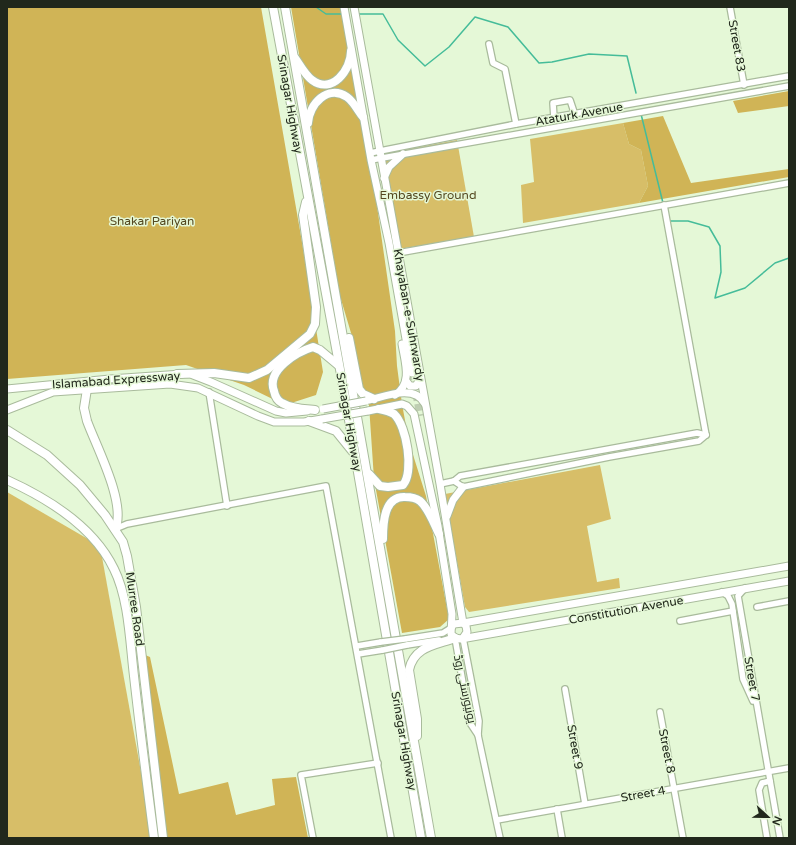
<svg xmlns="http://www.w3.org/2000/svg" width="796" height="845" font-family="'Varela Round',Cairo,sans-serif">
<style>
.green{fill:#d7be68}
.forest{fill:#d0b456}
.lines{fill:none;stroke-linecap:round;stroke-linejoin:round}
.stream{stroke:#45bc99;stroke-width:1.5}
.major-tunnel{stroke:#beceb2;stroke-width:7;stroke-dasharray:7 3.5;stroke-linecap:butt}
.minor-casing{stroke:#a9bb9c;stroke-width:8}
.major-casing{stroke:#a9bb9c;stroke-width:9}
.highway-casing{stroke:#a9bb9c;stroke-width:10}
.minor{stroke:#fff;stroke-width:5.5}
.major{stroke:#fff;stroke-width:7}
.highway{stroke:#fff;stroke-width:8}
.minor-bridge-casing{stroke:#a9bb9c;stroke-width:8;stroke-linecap:butt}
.major-bridge-casing{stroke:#a9bb9c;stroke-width:9;stroke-linecap:butt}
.minor-bridge{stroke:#fff;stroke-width:5.5}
.major-bridge{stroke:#fff;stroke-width:7}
.labels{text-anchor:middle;stroke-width:3;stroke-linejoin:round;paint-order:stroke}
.street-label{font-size:12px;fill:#21281c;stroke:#e5f8d7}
.park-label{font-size:12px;fill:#544820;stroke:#e5f8d7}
</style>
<rect width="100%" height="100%" fill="#e5f8d7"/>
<!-- green -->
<g class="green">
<polygon points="623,123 629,144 641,150 648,186 639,203 523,223 521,185 534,182 530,139"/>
<polygon points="457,140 474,237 399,249 383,154"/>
<polygon points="600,465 611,519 587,526 597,582 619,578 620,588 469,612 465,607 445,494"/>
<polygon points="7,492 100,546 153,838 7,838"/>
</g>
<!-- forest -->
<g class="forest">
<polygon points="7,7 261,7 302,242 323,372 316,395 285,405 244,385 186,365 7,379"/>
<polygon points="291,7 341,7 377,206 395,331 397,366 402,404 409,442 426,496 449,619 440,627 402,633 374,479 369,405 361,385 354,343 340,296"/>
<polygon points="789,91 789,106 738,113 733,101"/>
<polygon points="663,116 691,183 789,169 789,177 639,203 648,186 641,150 629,144 623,123"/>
<polygon points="145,655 150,657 179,794 228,782 236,815 275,805 272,779 296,777 308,838 165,838"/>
</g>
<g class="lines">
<!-- stream -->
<g class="stream">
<polyline points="316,7 326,14 343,14"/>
<polyline points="357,14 383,14 398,40 425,66 449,47 475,17 508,27 539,63 552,62 589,54 627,56 636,93"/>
<polyline points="641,114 663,203"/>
<polyline points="669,221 688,221 709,227 720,246 721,272 715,298 745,288 775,263 789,258"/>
</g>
<!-- major-tunnel -->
<polyline class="major-tunnel" points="412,373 420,416"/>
<defs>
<g id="minor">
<polyline points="730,7 744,85"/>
<polyline points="489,44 493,63 505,69 516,124"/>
<polyline points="554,118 553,103 570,100 575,115"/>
<polyline points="370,153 516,124 789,76"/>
<polyline points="371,160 789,86"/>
<polyline points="664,205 706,435"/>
<polyline points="398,253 789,183"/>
<polyline points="209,392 227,506"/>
<polyline points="454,481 463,487 609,457 699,441 706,435"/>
<polyline points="440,484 454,481 460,476 697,433 706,435"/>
<polyline points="115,529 127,524 326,486 391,838"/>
<polyline points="745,588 738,596 780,838"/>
<polyline points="722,592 728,596 732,604 743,679 753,701"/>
<polyline points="757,607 789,601"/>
<polyline points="680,621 733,611"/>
<polyline points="455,638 470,723 478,735"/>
<polyline points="463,638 479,721 478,735 500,838"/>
<polyline points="405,639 443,633 451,628"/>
<polyline points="407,645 439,640"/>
<polyline points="357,646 381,642"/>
<polyline points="358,654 383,650"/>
<polyline points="565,689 585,804"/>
<polyline points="660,712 683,838"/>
<polyline points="557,809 562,838"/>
<polyline points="497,820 789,768"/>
<polyline points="313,838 301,775 378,763"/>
<polyline points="767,838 759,790 762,783 770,781"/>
</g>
<g id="major">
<polyline points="344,7 371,160 389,243 412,373"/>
<polyline points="354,7 440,484 463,623 789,566"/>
<polyline points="384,178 389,167 403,154"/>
<polyline points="193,375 211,382 276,411 286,413 307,411"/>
<polyline points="406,381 410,386 416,386 420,379"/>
<polyline points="7,389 110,379 182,374"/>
<path d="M 395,395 C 413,384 405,362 402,344"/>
<path d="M 369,400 C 386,396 415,384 425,404"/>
<polyline points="7,410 53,392 170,384 198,388 258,416 274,422 304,422 322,419"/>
<polyline points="368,411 402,404 407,406 414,414 438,526 449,595 452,614 451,634 455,638 461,639 789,581"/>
<polyline points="447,516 453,500 463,487"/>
<polyline points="451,628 454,624 463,623 466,626 467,632 463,638"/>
</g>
<g id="highway">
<polyline points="273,7 344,391 421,838"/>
<polyline points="285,7 431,838"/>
<path d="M 295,58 C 300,65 305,75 312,80 C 332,95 351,70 351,51"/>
<path d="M 308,123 C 309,104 328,84 347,97 C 354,102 358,111 363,117"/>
<polyline points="349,338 359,389 363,394 374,399"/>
<polyline points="177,374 214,373 249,378 267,370 310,334 315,324 316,307 303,215 306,202"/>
<path d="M 87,389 L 84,408 L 87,421 C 96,446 127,504 115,529"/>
<path d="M 315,410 C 304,409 292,409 282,403 C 278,401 275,396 274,391 C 266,370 297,352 313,347 L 320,350 L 338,365"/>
<polyline points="309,421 336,431 353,452"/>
<polyline points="7,430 47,455 80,485 105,515 123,542 127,556 136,607 163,838"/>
<path d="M 369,474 L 380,486 L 388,487 L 403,485 C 414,472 407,426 394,414 C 389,411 384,410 379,409"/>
<path d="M 7,480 C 49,499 94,527 114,569 C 129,599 130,643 134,676 C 140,730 147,784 154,838"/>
<path d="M 383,539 C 383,523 384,496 405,497 C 411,497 416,498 420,501 C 429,509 434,524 439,534"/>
<path d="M 417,736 L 417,719 L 409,670 C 414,646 436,645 455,638"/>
</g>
</defs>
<!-- minor casing -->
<use href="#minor" class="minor-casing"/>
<!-- major casing -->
<use href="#major" class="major-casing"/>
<!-- highway casing -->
<use href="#highway" class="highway-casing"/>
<!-- minor -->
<use href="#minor" class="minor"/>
<!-- major -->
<use href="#major" class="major"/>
<!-- highway -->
<use href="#highway" class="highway"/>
<defs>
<g id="minor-bridge">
<polyline points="381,642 405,639"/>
<polyline points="383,650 407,645"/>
</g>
<g id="major-bridge">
<polyline points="323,409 366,401"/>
<polyline points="322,419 368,411"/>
</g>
</defs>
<!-- minor-bridge casing -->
<use href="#minor-bridge" class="minor-bridge-casing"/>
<!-- major-bridge casing -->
<use href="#major-bridge" class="major-bridge-casing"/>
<!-- minor-bridge -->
<use href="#minor-bridge" class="minor-bridge"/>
<!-- major-bridge -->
<use href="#major-bridge" class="major-bridge"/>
</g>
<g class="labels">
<!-- street labels -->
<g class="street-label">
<text transform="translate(737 46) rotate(80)" y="4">Street 83</text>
<text transform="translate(290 104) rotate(80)" y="4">Srinagar Highway</text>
<text transform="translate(579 114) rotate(-10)" y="4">Ataturk Avenue</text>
<text transform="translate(409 315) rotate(80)" y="4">Khayaban-e-Suhrwardy</text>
<text transform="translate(116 380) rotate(-4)" y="4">Islamabad Expressway</text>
<text transform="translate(349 422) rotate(80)" y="4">Srinagar Highway</text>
<text transform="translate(135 609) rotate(82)" y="4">Murree Road</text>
<text transform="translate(626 610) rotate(-10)" y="4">Constitution Avenue</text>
<text transform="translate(752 679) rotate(80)" y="4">Street 7</text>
<text transform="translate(465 689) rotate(78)" y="4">یونیورسٹی روڈ</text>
<text transform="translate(404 741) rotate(80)" y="4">Srinagar Highway</text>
<text transform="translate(575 747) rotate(80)" y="4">Street 9</text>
<text transform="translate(667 751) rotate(79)" y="4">Street 8</text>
<text transform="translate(643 794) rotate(-10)" y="4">Street 4</text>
</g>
<!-- park labels -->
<g class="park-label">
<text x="428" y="199">Embassy Ground</text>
<text x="152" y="225">Shakar Pariyan</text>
</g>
</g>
<!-- border -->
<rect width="796" height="845" fill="none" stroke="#21281c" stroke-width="16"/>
<!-- north arrow -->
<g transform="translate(768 817) rotate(112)" stroke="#e5f8d7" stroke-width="3" paint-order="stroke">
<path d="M0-3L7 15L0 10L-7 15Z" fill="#21281c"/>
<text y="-6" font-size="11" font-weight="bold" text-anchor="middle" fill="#21281c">N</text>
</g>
</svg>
